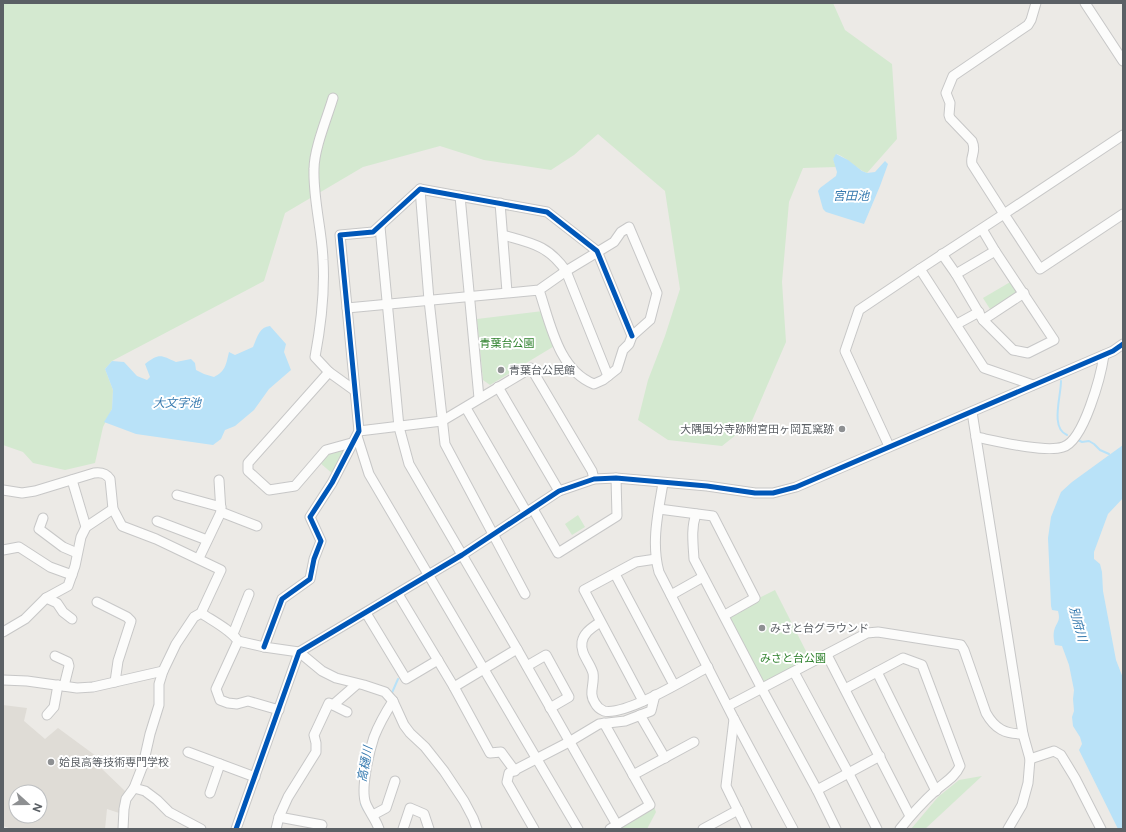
<svg xmlns="http://www.w3.org/2000/svg" width="1126" height="832" font-family="'Public Sans','Noto Sans JP',sans-serif">
<style>
.education{fill:#dfdcd6;fill-rule:evenodd}
.green{fill:#d4e9d0}
.water{fill:#b9e2f8}
.lines{fill:none;stroke-linecap:round;stroke-linejoin:round}
.stream{stroke:#b9e2f8;stroke-width:2}
.minor-casing{stroke:#c7c7c7;stroke-width:11}
.minor{stroke:#fcfcfb;stroke-width:9}
.cycleway-casing{stroke:#fff;stroke-width:8}
.cycleway{stroke:#0057b8;stroke-width:5}
.poi-dot{fill:#8e9092;stroke:#fff;stroke-width:1.5}
.labels{text-anchor:middle;stroke-width:4;stroke-linejoin:round;paint-order:stroke}
.park-label{font-size:11px;fill:#30822e;stroke:#fff}
.poi-label{font-size:11px;fill:#5b6065;stroke:#fff;text-anchor:start}
.water-label{font-size:12px;font-style:italic;fill:#367aaf;stroke:#fff}
</style>
<rect width="100%" height="100%" fill="#eceae6"/>
<!-- education -->
<path class="education" d="M 3,705 L 27,708 L 24,721 L 45,739 L 58,728 L 96,756 L 101,768 L 125,791 L 119,813 L 107,809 L 105,829 L 12,829 L 3,826 ZM 16,792 L 40,792 L 40,816 L 16,816 Z"/>
<!-- green -->
<g class="green">
<path d="M 3,3 L 833,3 L 845,30 L 892,64 L 897,139 L 867,173 C 856,169 849,159 837,154 L 833,159 L 836,167 L 803,168 L 789,202 L 782,282 L 786,342 L 751,423 L 722,446 L 668,440 L 638,420 L 648,380 L 665,336 L 680,289 L 665,191 L 598,134 L 574,155 L 551,170 L 484,160 L 440,146 L 363,167 L 285,213 L 264,281 L 112,361 L 105,369 L 113,390 L 112,409 L 103,427 L 95,463 L 65,470 L 33,463 L 23,452 L 3,445 Z"/>
<polygon points="1012,281 1018,292 990,309 983,298"/>
<polygon points="543,311 556,345 490,385 483,380 477,319"/>
<polygon points="346,449 334,475 319,462 327,453"/>
<polygon points="578,515 585,527 572,535 565,524"/>
<polygon points="775,590 812,663 762,689 725,615"/>
<polygon points="982,776 925,829 911,829 938,797 959,780"/>
<polygon points="654,807 656,812 647,829 615,829"/>
</g>
<!-- water -->
<g class="water">
<polygon points="836,154 848,160 862,171 867,173 875,172 885,161 888,164 880,186 864,224 826,212 823,209 818,191 820,188 836,176 837,172 833,159"/>
<path d="M 270,326 L 286,344 L 284,352 L 291,370 L 269,389 L 254,410 L 235,426 L 225,430 L 221,439 L 213,445 L 136,434 L 104,422 L 112,409 L 113,390 L 105,369 L 112,361 L 124,362 L 137,376 L 147,380 L 150,377 L 145,364 C 159,353 161,355 176,362 L 191,359 L 195,363 L 196,370 L 204,374 L 214,377 C 226,371 226,364 229,352 L 235,355 L 253,347 C 257,338 259,327 270,326 Z"/>
<path d="M 1123,445 L 1123,498 L 1108,514 L 1094,552 L 1094,559 L 1100,564 L 1102,572 L 1103,591 L 1116,660 L 1123,678 L 1123,829 L 1118,829 L 1079,750 L 1082,744 L 1080,737 L 1073,726 L 1072,717 L 1074,711 L 1073,699 L 1074,690 L 1069,665 L 1062,646 L 1055,645 C 1054,641 1053,636 1054,631 C 1056,622 1061,622 1058,611 L 1052,610 L 1051,606 L 1048,538 L 1051,517 L 1061,492 L 1072,482 Z"/>
</g>
<g class="lines">
<!-- stream -->
<g class="stream">
<path d="M 1061,381 C 1061,397 1050,428 1067,435"/>
<polyline points="1078,440 1082,442 1089,441 1094,444 1100,450 1109,454"/>
<polyline points="391,695 398,679"/>
<polyline points="361,799 361,804 364,810"/>
</g>
<defs>
<g id="minor">
<polyline points="1085,3 1123,61"/>
<polyline points="1123,135 1004,214 1040,269 1123,214"/>
<polyline points="420,189 429,300 445,444 525,594"/>
<polyline points="460,196 479,398"/>
<polyline points="500,203 507,292"/>
<polyline points="380,227 399,427 409,464 517,649 617,825"/>
<path d="M 503,235 C 531,243 548,245 566,271 L 608,376"/>
<polyline points="942,254 956,274 983,320 1013,350 1028,353 1054,340 995,251 982,229"/>
<polyline points="956,274 995,251"/>
<path d="M 347,308 L 539,290 L 566,271 L 614,242 L 621,232 L 629,227 L 657,293 L 650,320 L 632,336 L 629,344 L 623,350 L 617,369 L 603,380 L 594,384 C 558,370 550,322 539,290"/>
<polyline points="983,320 1024,293"/>
<polyline points="957,324 979,312"/>
<path d="M 329,372 L 315,357 C 321,325 325,293 323,260 C 322,230 313,200 314,169 C 314,149 327,118 333,98"/>
<path d="M 1033,385 L 984,368 L 920,269 L 1004,214 L 972,164 C 970,155 977,152 972,141 L 950,118 L 949,115 L 950,103 L 946,93 L 953,76 L 1028,25 L 1031,20 L 1036,3"/>
<polyline points="498,387 559,491"/>
<polyline points="354,390 329,372 248,463 248,471 269,490 295,486 326,450 355,442"/>
<polyline points="466,408 527,513"/>
<polyline points="972,412 1023,734 1030,759 1028,783 1022,805 1008,829"/>
<polyline points="359,431 442,421 531,368 592,471 594,479"/>
<polyline points="357,436 369,474 578,829"/>
<path d="M 976,437 C 996,441 1045,453 1063,447 C 1084,441 1101,375 1104,355"/>
<polyline points="889,446 845,351 859,310 920,269"/>
<polyline points="72,480 86,527"/>
<path d="M 663,483 C 658,513 651,543 659,572 L 734,719 L 793,829"/>
<path d="M 3,490 L 22,493 L 35,491 L 94,473 C 101,472 106,473 110,479 L 113,509 L 122,526 L 156,539 L 221,570 L 201,613 L 194,617 L 176,644 L 163,671 L 93,687 L 77,688 L 27,681 L 3,680"/>
<polyline points="177,495 221,507"/>
<polyline points="533,509 558,553 617,516 616,478"/>
<polyline points="659,509 713,516 755,598 725,615"/>
<polyline points="221,512 257,526"/>
<path d="M 696,514 C 691,528 693,543 694,559 L 762,689 L 817,790 L 836,829"/>
<polyline points="43,518 39,529 63,547 77,553"/>
<polyline points="157,521 207,540"/>
<polyline points="3,550 19,547 50,567 72,575"/>
<polyline points="199,558 221,512 219,480"/>
<polyline points="615,574 674,685"/>
<polyline points="398,594 454,687 490,753 501,752 515,771"/>
<polyline points="671,595 703,577"/>
<polyline points="46,598 57,603 63,612 72,619"/>
<polyline points="97,602 127,617 131,621 118,661 115,682"/>
<path d="M 201,613 C 213,621 231,630 238,641 L 264,647 L 299,652 L 322,671 L 336,678 L 364,685 L 385,692 L 393,701 L 404,725 L 410,733 L 425,747 L 444,771 L 464,801 L 473,818 L 477,829"/>
<polyline points="366,613 406,679 438,660"/>
<path d="M 600,622 C 592,628 584,632 582,642 C 580,654 590,662 593,673 C 595,684 588,693 595,703 C 597,707 599,709 604,711 C 626,716 687,678 708,667"/>
<polyline points="3,632 25,619 46,598 68,586 75,566 81,537 86,527 113,509"/>
<polyline points="233,634 249,594"/>
<polyline points="238,641 216,689 220,700 228,703 237,704 248,701 279,710"/>
<polyline points="264,647 282,599 310,579 314,559 321,541 310,517 332,483 359,431 340,235 373,232 420,189 547,212 597,251 632,336"/>
<polyline points="827,655 910,816"/>
<polyline points="55,656 68,662 69,666 64,686"/>
<polyline points="527,666 546,655 569,697 550,708"/>
<polyline points="794,672 849,774 877,829"/>
<polyline points="877,672 936,791"/>
<polyline points="454,687 517,649"/>
<path d="M 845,689 L 903,658 L 922,665 L 960,766 C 955,777 945,782 936,790 C 923,802 911,815 900,829"/>
<polyline points="643,701 584,590 636,562 656,559"/>
<polyline points="333,705 357,684"/>
<path d="M 728,706 L 867,633 L 878,632 L 961,645 L 964,650 L 986,713 C 995,729 1005,734 1023,734"/>
<polyline points="47,715 54,707 58,685"/>
<polyline points="640,715 665,758"/>
<polyline points="734,719 726,786 747,829"/>
<polyline points="604,723 650,805 610,829"/>
<polyline points="188,752 255,777"/>
<polyline points="1030,759 1054,751 1061,755 1075,778 1101,829"/>
<polyline points="633,775 694,742"/>
<polyline points="134,788 145,791 157,800 169,812 201,829"/>
<polyline points="817,790 880,756"/>
<polyline points="210,793 220,764"/>
<polyline points="373,815 386,808 395,781"/>
<polyline points="279,817 322,825"/>
<polyline points="123,829 124,809 126,799 134,788 143,765 150,734 159,705 159,684 163,671"/>
<polyline points="236,829 299,652 462,555 559,491 594,479 616,478 707,486 755,493 773,493 796,487 1113,351 1123,344"/>
<polyline points="276,829 279,817 288,797 316,752 316,743 314,735 329,703 347,712"/>
<path d="M 379,829 C 376,820 370,813 366,804 C 360,790 369,752 374,737 C 379,724 386,712 393,701"/>
<polyline points="403,829 410,808 424,814 429,829"/>
<polyline points="534,829 507,782 509,773 569,742 599,724 625,721 651,711 655,695"/>
<polyline points="703,829 738,810"/>
</g>
</defs>
<!-- minor casing -->
<use href="#minor" class="minor-casing"/>
<!-- minor -->
<use href="#minor" class="minor"/>
<defs>
<g id="cycleway">
<polyline points="264,647 282,599 310,579 314,559 321,541 310,517 332,483 359,431 340,235 373,232 420,189 547,212 597,251 632,336"/>
<polyline points="236,829 299,652 462,555 559,491 594,479 616,478 707,486 755,493 773,493 796,487 1113,351 1123,344"/>
</g>
</defs>
<!-- cycleway casing -->
<use href="#cycleway" class="cycleway-casing"/>
<!-- cycleway -->
<use href="#cycleway" class="cycleway"/>
</g>
<!-- markers -->
<g class="poi-dot">
<circle cx="501" cy="370" r="4"/>
<circle cx="842" cy="429" r="4"/>
<circle cx="762" cy="628" r="4"/>
<circle cx="51" cy="762" r="4"/>
</g>
<g class="labels">
<!-- park labels -->
<g class="park-label">
<text x="507" y="347">青葉台公園</text>
<text x="793" y="662">みさと台公園</text>
</g>
<!-- poi labels -->
<g class="poi-label">
<text x="509" y="374">青葉台公民館</text>
<text x="834" y="433" text-anchor="end">大隅国分寺跡附宮田ヶ岡瓦窯跡</text>
<text x="770" y="632">みさと台グラウンド</text>
<text x="59" y="766">姶良高等技術専門学校</text>
</g>
<!-- water labels -->
<g class="water-label">
<text x="851" y="200">宮田池</text>
<text x="177" y="407">大文字池</text>
<text transform="translate(1078 624) rotate(75)" y="4">別府川</text>
<text transform="translate(365 764) rotate(-80)" y="4">高樋川</text>
</g>
</g>
<!-- border -->
<rect width="1126" height="832" fill="none" stroke="#5b6065" stroke-width="8"/>
<!-- north arrow -->
<g transform="translate(28 804) rotate(111)"><circle r="19" fill="#ffffff" stroke="#bdbfc1"/>
<path d="M0-3L7 15L0 10L-7 15Z" fill="#8e9092"/>
<text y="-6" font-size="11" font-weight="bold" text-anchor="middle" fill="#5b6065">N</text>
</g>
</svg>
